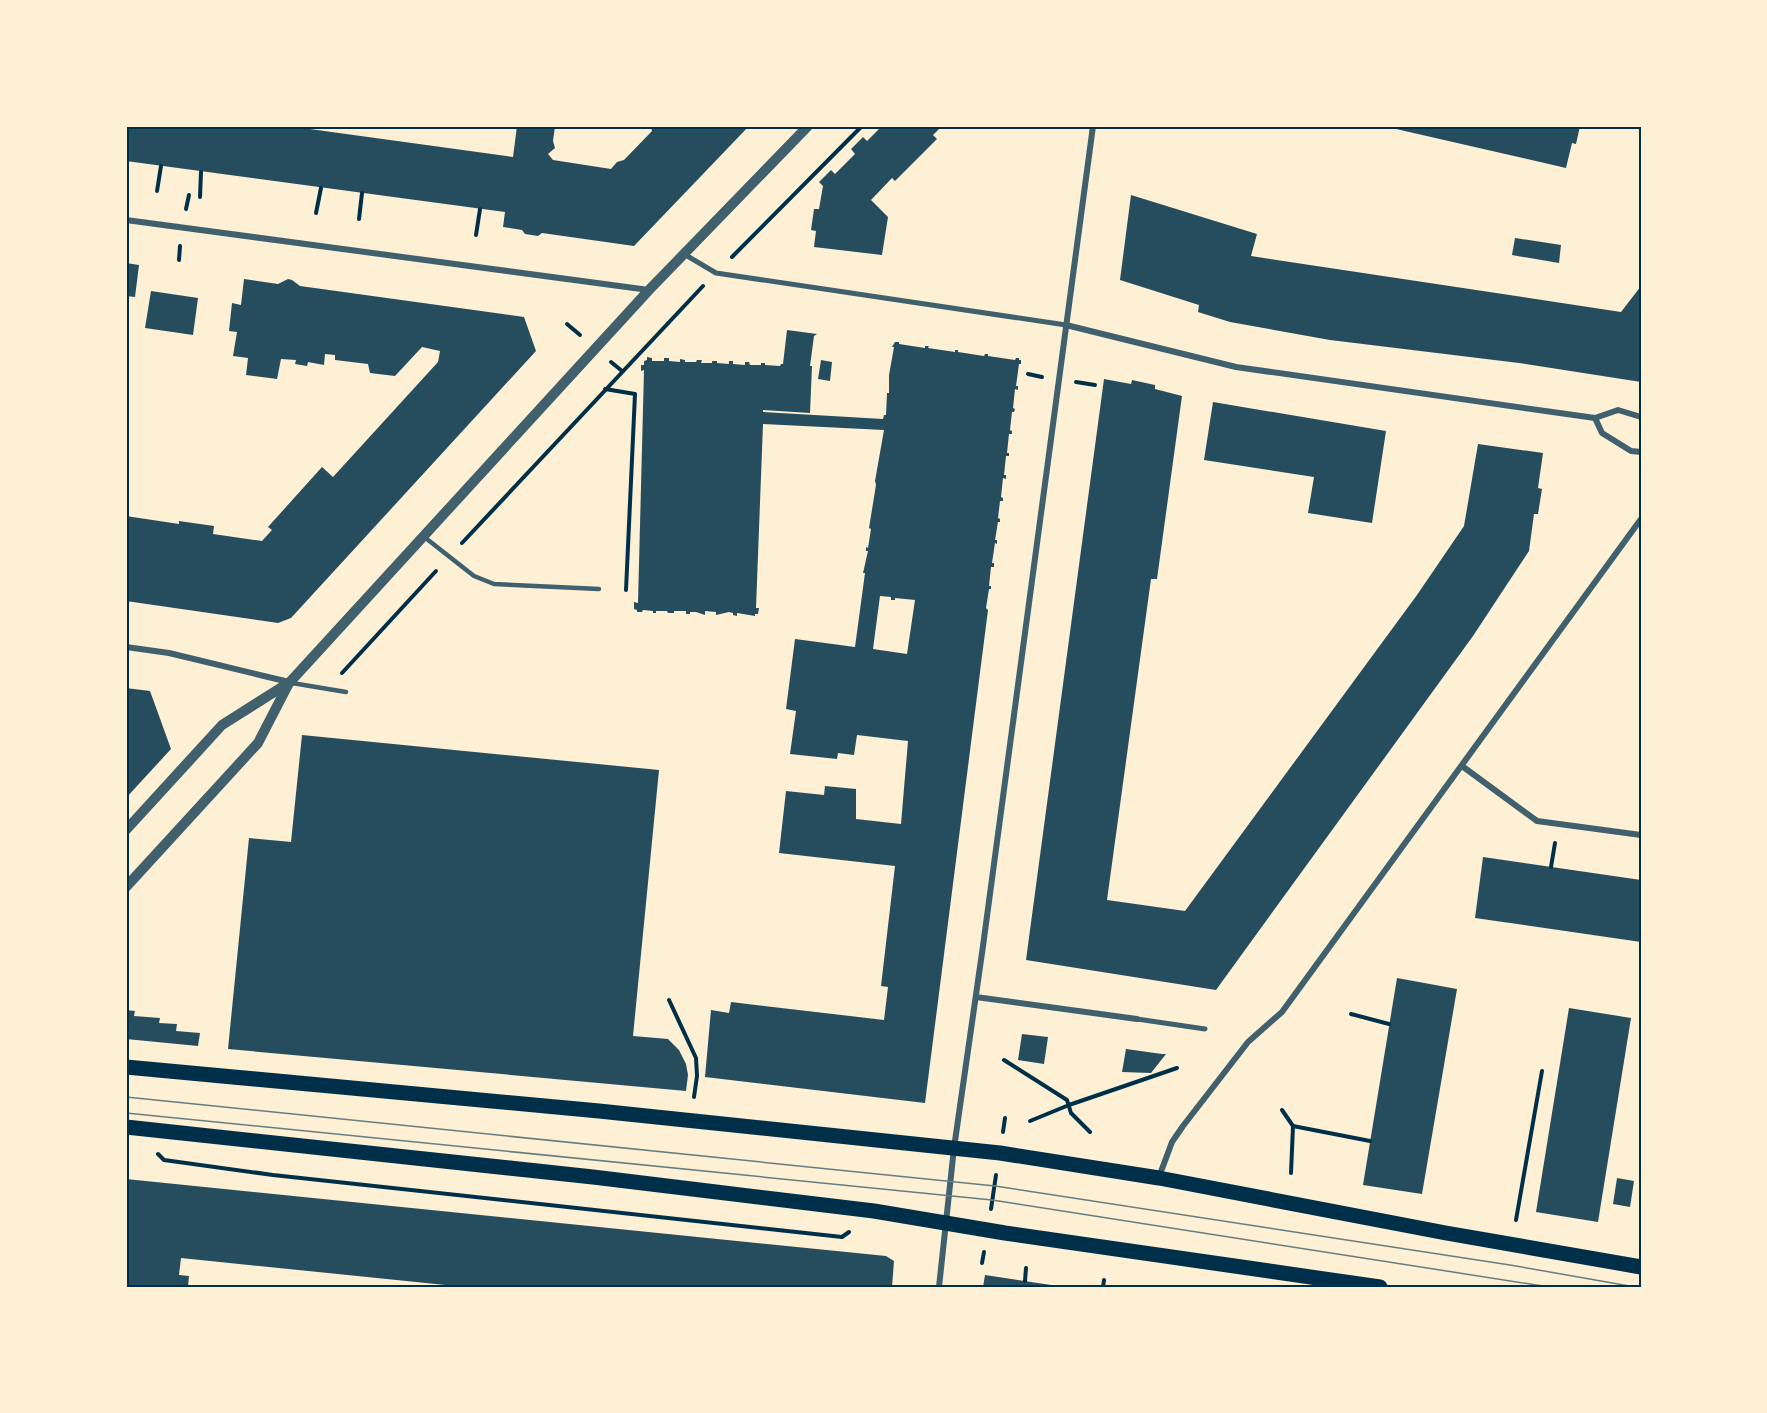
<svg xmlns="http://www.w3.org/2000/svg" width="1767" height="1413" font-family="Cabin,sans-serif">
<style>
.building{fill:#264d5e;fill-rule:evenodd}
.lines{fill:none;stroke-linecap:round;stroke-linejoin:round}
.path{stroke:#003049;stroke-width:4}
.service{stroke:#3f606c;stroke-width:4.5}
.pedestrian{stroke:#3f606c;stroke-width:5}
.minor{stroke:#3f606c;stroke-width:6}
.tertiary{stroke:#3f606c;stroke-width:10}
.primary{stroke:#003049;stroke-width:15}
.tram{stroke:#657d81;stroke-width:1.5}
.neatline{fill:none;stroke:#003049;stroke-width:2}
</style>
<rect width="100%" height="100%" fill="#fdf0d5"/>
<!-- building -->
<g class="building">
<polygon points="126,126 288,126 513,157 517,126 555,126 553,141 555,148 548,154 553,160 611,169 617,162 624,160 652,131 651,126 749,126 634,246 542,233 538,236 525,234 522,230 503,227 505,212 126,161"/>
<polygon points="882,126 942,126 933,135 937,139 895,181 892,178 871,200 888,217 882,255 814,247 816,231 811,230 814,209 819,209 823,186 819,182 831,170 835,174 855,154 851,149 863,137 867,141"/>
<polygon points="1383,126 1580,126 1576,144 1572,143 1566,168"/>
<polygon points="1131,195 1257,234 1251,256 1621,312 1641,286 1641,382 1519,363 1330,340 1230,322 1198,312 1199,305 1120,280"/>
<polygon points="1515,238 1561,245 1559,263 1512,255"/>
<polygon points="126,263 139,265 135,297 126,296"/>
<polygon points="244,279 278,284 288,279 292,280 300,286 524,317 536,351 291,618 278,623 126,601 126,516 179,524 179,521 214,526 213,534 262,541 272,530 268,527 322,467 333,477 438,362 440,351 422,347 395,376 370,373 368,364 335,360 335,355 325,354 324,365 308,362 307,366 295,364 296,360 281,359 277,379 246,375 248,358 233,356 237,332 229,331 232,303 241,305"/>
<polygon points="151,291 198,298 193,335 145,328"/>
<path d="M 787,330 L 817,334 L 814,336 L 810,366 L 812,366 L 810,413 L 763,410 L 763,412 L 883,419 L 884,415 L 886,415 L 887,393 L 889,393 L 889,375 L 894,347 L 892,347 L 895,342 L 899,342 L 899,344 L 925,348 L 925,346 L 929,346 L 928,348 L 955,352 L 955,350 L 958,350 L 958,352 L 984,356 L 985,354 L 988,354 L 988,356 L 1015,360 L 1016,358 L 1019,358 L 1019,360 L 1021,360 L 1021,364 L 1019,364 L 1016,386 L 1018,386 L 1018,390 L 1015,389 L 1013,408 L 1015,409 L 1014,412 L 1012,412 L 1010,430 L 1012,431 L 1012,434 L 1009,434 L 1007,453 L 1009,453 L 1009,456 L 1006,456 L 1004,475 L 1006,475 L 1006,479 L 1003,478 L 1001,497 L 1003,498 L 1003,501 L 1000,501 L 998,518 L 1000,519 L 1000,522 L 998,522 L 995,540 L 997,540 L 997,544 L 995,543 L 992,563 L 994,563 L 994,567 L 991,567 L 989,586 L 991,586 L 991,589 L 989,589 L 986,608 L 988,610 L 925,1103 L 705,1077 L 711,1010 L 729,1013 L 731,1002 L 884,1020 L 888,987 L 881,986 L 895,866 L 779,853 L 786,791 L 824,795 L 825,786 L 856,789 L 856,819 L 901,824 L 908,741 L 857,735 L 854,755 L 838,753 L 837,759 L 790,754 L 796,711 L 786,709 L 795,639 L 855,647 L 865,573 L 863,573 L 868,551 L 866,551 L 866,547 L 868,548 L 871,529 L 869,528 L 876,485 L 875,481 L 884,430 L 763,424 L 756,608 L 759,608 L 758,614 L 755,614 L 755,616 L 737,613 L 737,616 L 733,615 L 733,613 L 729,612 L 716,615 L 716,612 L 705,611 L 705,615 L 696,612 L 690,612 L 690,614 L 686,614 L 686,611 L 674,611 L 674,613 L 668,613 L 667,611 L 656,611 L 656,613 L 653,613 L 653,611 L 643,610 L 642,612 L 637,612 L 637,610 L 634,609 L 634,602 L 638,603 L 644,370 L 641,371 L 641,365 L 644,365 L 644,361 L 647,360 L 647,357 L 652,358 L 652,361 L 664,361 L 664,358 L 669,358 L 669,361 L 680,362 L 680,359 L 685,360 L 685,362 L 696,362 L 697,360 L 702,360 L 701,363 L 712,363 L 712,361 L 717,361 L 717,363 L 729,364 L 729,361 L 733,361 L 733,364 L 745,365 L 745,362 L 749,362 L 750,365 L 761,365 L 761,363 L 765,363 L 765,365 L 780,366 L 781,364 L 783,364 ZM 880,596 L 891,597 L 891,600 L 895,600 L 895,598 L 915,600 L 907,654 L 873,649 Z"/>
<polygon points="821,360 832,362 830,381 818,379"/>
<polygon points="1104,379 1131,384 1132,380 1155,385 1155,389 1182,396 1157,579 1151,579 1107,900 1185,911 1417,595 1464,526 1478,444 1543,453 1538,488 1542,489 1538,514 1534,514 1529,551 1473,636 1216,990 1026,960"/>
<polygon points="1213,402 1386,431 1372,523 1308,513 1314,477 1204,460"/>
<polygon points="126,688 150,691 171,749 126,798"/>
<polygon points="302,735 659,770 633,1036 668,1039 679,1050 686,1064 688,1075 686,1091 228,1049 249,838 291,842"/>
<polygon points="1483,857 1641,880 1641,942 1475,918"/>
<polygon points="1397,978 1457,989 1422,1194 1363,1185"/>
<polygon points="1569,1008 1631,1018 1598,1222 1536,1212"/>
<polygon points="126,1010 135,1011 134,1016 160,1018 159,1023 177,1024 176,1031 200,1033 198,1046 126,1039"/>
<polygon points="1022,1034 1048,1037 1044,1064 1018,1060"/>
<polygon points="1126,1049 1162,1054 1166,1054 1151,1073 1122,1072"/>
<polygon points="1617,1178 1634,1181 1630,1207 1613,1204"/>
<polygon points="126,1179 886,1256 894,1261 892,1287 465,1287 181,1258 179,1275 189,1276 188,1287 126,1287"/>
<polygon points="985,1275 1058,1286 1058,1287 983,1287"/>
</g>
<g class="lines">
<!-- path -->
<g class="path">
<polyline points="157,191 161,166"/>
<polyline points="200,197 201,172"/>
<polyline points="186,209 189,195"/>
<polyline points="316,213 321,188"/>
<polyline points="359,219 362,193"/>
<polyline points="476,235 480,209"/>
<polyline points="732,257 862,126"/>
<polyline points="179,260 180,246"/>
<polyline points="567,324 580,335"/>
<polyline points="611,362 622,371"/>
<polyline points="1028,374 1042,377"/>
<polyline points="1076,382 1095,385"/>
<polyline points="605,389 635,394 626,590"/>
<polyline points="462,543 703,286"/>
<polyline points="342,673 436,571"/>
<polyline points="1551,867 1555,843"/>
<polyline points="669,1000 696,1058 697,1076 694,1097"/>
<polyline points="1351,1014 1389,1024"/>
<polyline points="1004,1060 1067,1100 1071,1113 1090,1132"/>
<polyline points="1282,1110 1293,1126 1291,1173"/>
<polyline points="1030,1121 1069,1105 1177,1068"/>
<polyline points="1293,1126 1370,1141"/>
<polyline points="1003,1132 1005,1118"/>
<polyline points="158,1154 164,1160 273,1175 842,1237 849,1232"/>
<polyline points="991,1209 996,1175"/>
<polyline points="1516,1220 1542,1071"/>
<polyline points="982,1263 984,1252"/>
<polyline points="1025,1281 1026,1268"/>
<polyline points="1103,1287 1104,1280"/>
</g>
<!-- service -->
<g class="service">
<polyline points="423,536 474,576 494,584 599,589"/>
<polyline points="292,683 346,692"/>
</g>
<!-- pedestrian -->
<g class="pedestrian">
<polyline points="684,254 716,273 1066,325"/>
<polyline points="1137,1019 1205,1029"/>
</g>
<!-- minor -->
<g class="minor">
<polyline points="126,220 649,290"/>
<polyline points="1066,325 1236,367 1595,418 1618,410 1641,417"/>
<polyline points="1595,418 1602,433 1631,451 1641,452"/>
<polyline points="126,647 169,653 289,682"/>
<polyline points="1462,766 1537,821 1641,835"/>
<polyline points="976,997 1137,1019"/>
<polyline points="1159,1177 1172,1142 1183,1126 1248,1042 1282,1012 1641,519"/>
<polyline points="939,1287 954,1148 983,946 1093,126"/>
</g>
<!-- tertiary -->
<g class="tertiary">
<polyline points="126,830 222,725 290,682 649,290 808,126"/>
<polyline points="126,887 258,743 289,683"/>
</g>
<!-- primary -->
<g class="primary">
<polyline points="126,1067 599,1111 1000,1153 1159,1178 1446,1233 1641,1267"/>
<polyline points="126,1127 593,1177 874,1211 1005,1233 1380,1287"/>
</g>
<!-- tram -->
<g class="tram">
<polyline points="126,1097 995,1186 1510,1265 1635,1287"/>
<polyline points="126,1113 992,1200 1549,1287"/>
</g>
</g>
<!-- border -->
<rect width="1767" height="1413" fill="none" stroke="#fdf0d5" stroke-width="255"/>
<rect x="128" y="128" width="1512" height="1158" class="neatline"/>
</svg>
